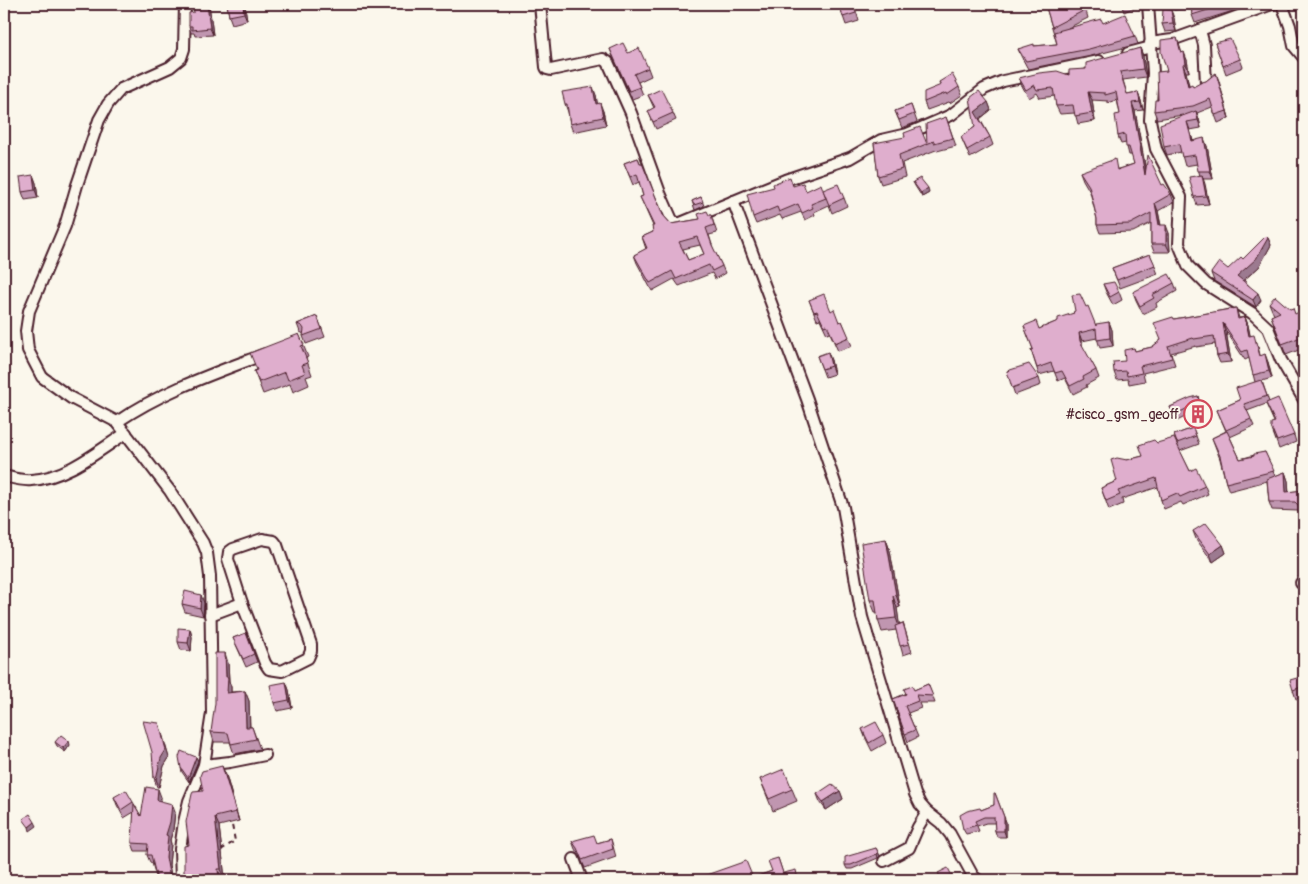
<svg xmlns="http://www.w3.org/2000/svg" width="1308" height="884" font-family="Pangolin,sans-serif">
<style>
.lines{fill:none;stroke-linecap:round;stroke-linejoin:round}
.street-casing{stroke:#4a1f2b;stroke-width:14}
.path{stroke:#4a1f2b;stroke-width:2;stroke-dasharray:5 4;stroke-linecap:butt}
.street{stroke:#fbf7ec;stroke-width:10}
.wall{fill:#c096b0;stroke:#4a1f2b;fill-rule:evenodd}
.shaded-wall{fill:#9c7a90;stroke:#4a1f2b}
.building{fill:#dfaecd;stroke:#4a1f2b;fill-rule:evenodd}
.labels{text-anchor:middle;stroke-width:4;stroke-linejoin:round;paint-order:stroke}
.poi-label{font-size:14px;fill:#4a1f2b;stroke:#fbf7ec;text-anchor:end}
</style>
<rect width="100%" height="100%" fill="#fbf7ec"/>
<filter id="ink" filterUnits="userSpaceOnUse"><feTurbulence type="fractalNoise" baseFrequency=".02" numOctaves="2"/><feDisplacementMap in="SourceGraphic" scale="10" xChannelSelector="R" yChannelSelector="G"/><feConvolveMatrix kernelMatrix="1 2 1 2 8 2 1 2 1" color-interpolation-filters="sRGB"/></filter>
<g filter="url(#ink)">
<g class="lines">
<defs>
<g id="street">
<polyline points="540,4 546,67 547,69 551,70 603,59 608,62 631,113 660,193 672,220 678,224 785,180 850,158 881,140 907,134 951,115 984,89 1003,81 1099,61"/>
<polyline points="1148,4 1153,73 1150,120 1156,149 1181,197 1179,244 1188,266 1206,284 1252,313 1268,328 1281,360 1304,400"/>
<polyline points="1282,4 1290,26 1294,46 1304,58"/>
<polyline points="1200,30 1272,4"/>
<polyline points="1150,43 1172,40 1200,30 1204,45 1206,83"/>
<polyline points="1128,53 1151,47"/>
<polyline points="733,201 807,399 843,507 862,617 915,794 920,804 927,812 941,823 950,834 973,876 978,880"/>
<path d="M 117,422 C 162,391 215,373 265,354"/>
<path d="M 4,476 C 13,478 22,481 31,480 C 66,478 97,452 126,433"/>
<polygon points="262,539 274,541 277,545 311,644 311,651 308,658 282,671 269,669 265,663 242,603 228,559 229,552 233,549"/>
<polyline points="1301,583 1304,582"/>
<polyline points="210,615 242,603"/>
<polyline points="204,765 230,762 265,755"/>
<polyline points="574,859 582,880"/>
<polyline points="884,861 909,848 918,827 927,812"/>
<polyline points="181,880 180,849 184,822 189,801 204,765 212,713 210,576 207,553 203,543 170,491 117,422 71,398 42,377 28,350 26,331 29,311 65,226 77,185 99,120 108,104 121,89 170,67 181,58 184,49 185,4"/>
</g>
</defs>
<!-- street casing -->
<use href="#street" class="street-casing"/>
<!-- path -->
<polyline class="path" points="221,850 235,841 232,825"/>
<!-- street -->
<use href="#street" class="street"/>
</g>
<!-- wall -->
<g class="wall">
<polygon points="209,4 213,35 195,36 194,33 191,33 189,26 194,12"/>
<polygon points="227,4 250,4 250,6 245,7 247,20 232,24 229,16"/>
<polygon points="829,4 854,4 859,21 846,25 839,5 830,6"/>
<polygon points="1045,4 1084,4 1088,18 1068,28 1103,23 1135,36 1138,44 1091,56 1028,69 1021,56 1018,49 1034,46 1057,44"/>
<polygon points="1104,4 1116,4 1108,8"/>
<polygon points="1121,4 1132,4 1133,8 1124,12"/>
<polygon points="1171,4 1234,4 1236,10 1195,23 1192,15 1191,8 1174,10"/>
<polygon points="1289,4 1303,4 1303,5 1291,8"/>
<polygon points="1174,18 1176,31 1165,32 1162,24"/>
<polygon points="1177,38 1182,53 1187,60 1189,72 1186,72 1189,85 1193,87 1206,81 1216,73 1229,118 1218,123 1212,107 1197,113 1199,119 1201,128 1190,130 1193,141 1207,146 1213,179 1203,179 1209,204 1197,205 1194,197 1200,176 1197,164 1185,166 1181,152 1167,155 1164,147 1183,115 1157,119 1154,111 1158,100"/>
<polygon points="1215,43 1240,59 1243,67 1226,74"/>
<polygon points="1140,48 1143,56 1146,77 1123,80 1127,94 1138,92 1141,101 1143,110 1135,111 1146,170 1171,194 1174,202 1158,211 1161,225 1169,233 1170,252 1154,252 1151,244 1151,223 1133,232 1100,233 1097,225 1097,219 1090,192 1083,180 1080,172 1118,169 1134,164 1132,155 1129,155 1126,143 1121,144 1118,136 1120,114 1117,100 1108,103 1108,101 1092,100 1095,121 1078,124 1075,113 1060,114 1056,106 1055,96 1040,98 1037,93 1029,98 1022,86 1019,78 1069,75"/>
<polygon points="610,49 628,53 648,68 651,76 638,82 643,95 632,99 613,57"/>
<polygon points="939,82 959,87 962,95 950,103 949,102 927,110 924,102 941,86"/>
<polygon points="596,95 597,104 603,111 606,125 573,132 570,124 568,112 565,104"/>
<polygon points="648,95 673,113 676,120 656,129 648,111 654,108"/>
<polygon points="988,102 991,110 980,119 990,137 993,145 970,158 961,137 975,127"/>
<polygon points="911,105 917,122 902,128 895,111"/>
<polygon points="946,117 956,146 937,151 936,150 902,163 905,177 881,184 878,176 874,143 927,144"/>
<path d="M 638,158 L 663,215 L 671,224 L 700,219 L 711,215 L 717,233 L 709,235 L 713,248 L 722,266 L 725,273 L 715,279 L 712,273 L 679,286 L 674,279 L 652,291 L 637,263 L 634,255 L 646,249 L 642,237 L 653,232 L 653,226 L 640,197 L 643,196 L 639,182 L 633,185 L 624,163 ZM 700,245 L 704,254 L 688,260 L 683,249 Z"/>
<polygon points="33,175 36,183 38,198 25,200 22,192"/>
<polygon points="913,182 929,193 922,197 915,186"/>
<polygon points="793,186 806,191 825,195 844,198 847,206 832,213 829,205 814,212 815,215 805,220 801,212 782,219 780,215 756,224 753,217"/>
<polygon points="701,197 704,206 695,210 692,201"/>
<polygon points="1268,238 1271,245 1259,267 1244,280 1261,300 1256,307 1214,281 1211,273 1228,269 1243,259"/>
<polygon points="1150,254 1158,274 1120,288 1112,268"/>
<polygon points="1174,283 1177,291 1156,303 1157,307 1143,314 1136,300 1133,292"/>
<polygon points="1103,284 1119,292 1122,300 1113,305 1106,292"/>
<polygon points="809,300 831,311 839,322 842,321 852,346 838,351 830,333 827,334 820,319 817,320"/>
<polygon points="1269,303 1304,320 1304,348 1286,355 1271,316 1274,315"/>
<polygon points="1086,307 1096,326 1109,322 1112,330 1113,346 1100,348 1097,338 1082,341 1082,346 1096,370 1099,378 1086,385 1087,387 1073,394 1065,378 1058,381 1054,371 1039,375 1031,350 1033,349 1024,326 1039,329 1058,321"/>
<polygon points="1236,308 1239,318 1245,317 1248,325 1250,336 1257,342 1260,355 1268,362 1272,378 1262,381 1269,402 1294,435 1296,442 1279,449 1271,427 1274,422 1266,404 1247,411 1254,426 1230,437 1240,459 1265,452 1275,476 1285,472 1288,481 1289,492 1304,490 1304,516 1298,511 1272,510 1269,502 1267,481 1229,491 1226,483 1220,459 1212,438 1226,431 1217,410 1240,400 1255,382 1249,358 1245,360 1226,331 1231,362 1220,363 1217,356 1215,344 1196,347 1196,346 1171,353 1175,365 1143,373 1145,381 1129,384 1128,379 1117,380 1114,372 1125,361 1134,348 1135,351 1152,347 1161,340 1174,319"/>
<polygon points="317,316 325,337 306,344 303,336 304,334 300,332 297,324"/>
<polygon points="299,334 308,357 306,358 312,375 306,377 309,385 293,392 290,384 263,394 254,371 257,370"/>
<polygon points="817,356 831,360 834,374 825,377"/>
<polygon points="1007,371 1039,378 1041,385 1015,395"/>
<polygon points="1198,396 1200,403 1203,418 1196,420 1193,413 1177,421 1170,407"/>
<polygon points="1193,428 1199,444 1180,451 1190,471 1205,486 1208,494 1183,505 1181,502 1164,509 1161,500 1158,487 1122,499 1123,504 1109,510 1101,488 1117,481 1127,460 1143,456 1157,443 1179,449 1174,435"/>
<polygon points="1193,531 1223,545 1226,553 1213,562 1196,539"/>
<polygon points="886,539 890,551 900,607 897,608 899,624 903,623 912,652 903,655 896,630 882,632 878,620 877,612 875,612 870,600"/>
<polygon points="204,603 203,616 185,612 182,604"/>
<polygon points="190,629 192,637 191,651 181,650 178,642"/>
<polygon points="246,633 257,662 246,667 233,638"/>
<polygon points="228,663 229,681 231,687 231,692 245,691 249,701 250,727 252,727 260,749 234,754 230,742 214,742 211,732"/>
<polygon points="1304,672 1304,697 1296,699 1293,690 1303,676 1302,673"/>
<polygon points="286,682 289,690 292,708 277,711 274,703"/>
<polygon points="928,684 935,703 919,703 921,708 908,713 918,737 908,742 893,699"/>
<polygon points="159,723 169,758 164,766 159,787 157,787 154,778"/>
<polygon points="862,729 883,735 886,743 872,751 865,737"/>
<polygon points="55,742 70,745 65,752 57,746"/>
<polygon points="196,757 198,761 189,782 182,772 181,768"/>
<polygon points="226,775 239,821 219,826 225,879 221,878 189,845 203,791"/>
<polygon points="760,779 792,789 797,801 773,811"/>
<polygon points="840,791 843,799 826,810 820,802 817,794"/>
<polygon points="995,793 1006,822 1006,837 997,837 995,831 995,823 986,823 977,826 979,831 966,834 963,829 981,810 994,805"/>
<polygon points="114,797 133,802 141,816 161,797 161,801 175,812 173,830 170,840 171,844 169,865 172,880 157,880 152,863 150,862 147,855 148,851 135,851 132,843 134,812 124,818 117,805"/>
<polygon points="611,839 616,857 585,868 580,857 575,849 572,841 597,843"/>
<polygon points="876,848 880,856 878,858 852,869 847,869 845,865"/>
<polygon points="778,858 785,880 771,880 753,878 772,871"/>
</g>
<!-- shaded-wall -->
<g class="shaded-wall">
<polygon points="207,4 209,4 213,35 210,28"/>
<polygon points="243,4 245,7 247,20 244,13"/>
<polygon points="1171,10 1174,18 1176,31 1173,23"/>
<polygon points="1140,48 1143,56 1146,77 1143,69"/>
<polygon points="1184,52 1187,60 1189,72 1186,64"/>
<polygon points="1183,65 1186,72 1191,94 1188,86"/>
<polygon points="1216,73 1219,81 1229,118 1227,111"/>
<polygon points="593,87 596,95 599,112 596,104"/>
<polygon points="1088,92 1092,100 1095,121 1092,113"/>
<polygon points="1138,92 1141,101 1143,110 1140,102"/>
<polygon points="988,102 991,110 978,120 975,112"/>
<polygon points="600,103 603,111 606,125 603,117"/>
<polygon points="1132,103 1135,111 1148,183 1145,175"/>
<polygon points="1196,111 1199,119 1201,128 1198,120"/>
<polygon points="1187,122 1190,130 1195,149 1192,141"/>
<polygon points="1204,138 1207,146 1213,179 1210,171"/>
<polygon points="33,175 36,183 38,198 35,190"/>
<polygon points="1202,175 1205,184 1209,204 1206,196"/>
<polygon points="928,188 929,193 922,197 921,193"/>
<polygon points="1155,203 1158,211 1162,234 1159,225"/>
<polygon points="1166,225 1169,233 1170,252 1166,244"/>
<polygon points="1268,238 1271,245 1259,267 1240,283 1237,276"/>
<polygon points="1258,293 1261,300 1256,307 1253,300"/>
<polygon points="1245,317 1248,325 1252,344 1249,336"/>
<polygon points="1109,322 1112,330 1113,346 1110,338"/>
<polygon points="1223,323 1226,331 1231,362 1228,354"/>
<polygon points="1079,333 1082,341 1082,349 1080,341"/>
<polygon points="828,352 831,360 834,374 831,366"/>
<polygon points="1265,354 1268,362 1272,378 1269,371"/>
<polygon points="1285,472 1288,481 1289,500 1286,492"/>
<polygon points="886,539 890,551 900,607 896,595"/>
<polygon points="1223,545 1226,553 1213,562 1210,554"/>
<polygon points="201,595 204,603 203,616 200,608"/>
<polygon points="893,596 897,608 900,629 896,618"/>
<polygon points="190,629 192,637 191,651 188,643"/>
<polygon points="225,653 228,663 229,681 231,687 231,703 227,693"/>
<polygon points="286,682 289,690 292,708 289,700"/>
<polygon points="245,691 249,701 250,737 246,727"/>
<polygon points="159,723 169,758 164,766 159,787 156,779"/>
<polygon points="69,741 70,745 65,752 63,748"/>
<polygon points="196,757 198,761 189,782 188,778"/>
<polygon points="222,766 226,775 239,821 236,812"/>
<polygon points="158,789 161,797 159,807 157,800"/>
<polygon points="840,791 843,799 826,810 823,802"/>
<polygon points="172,804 175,812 173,830 170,840 171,844 169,865 172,880 170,880 166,857 166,835"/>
<polygon points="215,817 219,826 225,879 221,869"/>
<polygon points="1004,817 1006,822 1006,837 1004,831"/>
<polygon points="35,822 37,826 30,831 29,827"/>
<polygon points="878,852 880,856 878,858 877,854"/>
<polygon points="218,869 221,878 221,880 219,880"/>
</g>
<!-- building -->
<g class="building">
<polygon points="193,4 207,4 210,28 192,30 192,26 189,26 189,13 194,12"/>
<polygon points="227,4 243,4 244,13 229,16"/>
<polygon points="839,4 854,4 856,13 843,17"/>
<polygon points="1045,4 1084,4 1085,10 1052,27"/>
<polygon points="1191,4 1227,4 1192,15"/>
<polygon points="1163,9 1171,10 1173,23 1162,24"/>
<polygon points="1125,14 1135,36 1089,49 1026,61 1018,49 1034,44 1034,46 1057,44 1054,32 1101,19 1103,23"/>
<polygon points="1177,38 1181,53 1184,52 1186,64 1183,65 1188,86 1192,84 1193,87 1202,82 1206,81 1216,73 1227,111 1215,115 1210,99 1193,106 1154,111 1155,100 1158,100 1157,72 1167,71 1161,52 1161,40"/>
<polygon points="1230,39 1240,59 1223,66 1215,43"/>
<polygon points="623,43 628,53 639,48 648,68 634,74 640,87 629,91 610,49"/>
<polygon points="1140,48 1143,69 1120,72 1127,94 1138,92 1140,102 1132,103 1145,175 1148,155 1162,185 1164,184 1171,194 1155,203 1159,225 1166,225 1166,244 1151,244 1151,213 1130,224 1097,225 1097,219 1089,186 1080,172 1115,159 1117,170 1134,164 1129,147 1126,147 1125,134 1118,136 1115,115 1120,114 1116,92 1105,95 1105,93 1088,92 1092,113 1075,116 1073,105 1056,106 1053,88 1037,90 1034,85 1026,90 1019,78 1039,73 1057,71 1069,75 1069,70 1086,69 1086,63"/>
<polygon points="952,74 959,87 947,95 946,93 924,102 924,92 941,85 939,82"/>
<polygon points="593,87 596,104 600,103 603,117 570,124 567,104 565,104 562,92"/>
<polygon points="661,89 673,113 653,122 648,111 655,107 648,95"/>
<polygon points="979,91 988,102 975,112 990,137 967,150 961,137 975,127 970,98"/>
<polygon points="911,105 914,114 899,120 895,111"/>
<polygon points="1196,111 1198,120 1187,122 1192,141 1204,138 1210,171 1198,171 1195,155 1182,157 1179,144 1164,147 1160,124"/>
<polygon points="946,117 953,138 934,143 934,141 899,155 902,169 878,176 874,143 905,137 904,133 920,127 927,144 926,124"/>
<path d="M 638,158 L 640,163 L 642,163 L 663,215 L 671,224 L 700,219 L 698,214 L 707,211 L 709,215 L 711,215 L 714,225 L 706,228 L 712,245 L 722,266 L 712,271 L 709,265 L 676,279 L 672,271 L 650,283 L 634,255 L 647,248 L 642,237 L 653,232 L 652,226 L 654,226 L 640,197 L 643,196 L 637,174 L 630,177 L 624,163 ZM 697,237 L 704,254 L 688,260 L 679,242 Z"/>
<polygon points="33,175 35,190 22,192 20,177"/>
<polygon points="1202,175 1206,196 1194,197 1189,177"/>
<polygon points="790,177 793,186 803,183 806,191 821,184 826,198 811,204 813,208 802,213 798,204 779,212 777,207 753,217 747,194 774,187 773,184"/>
<polygon points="920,178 928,188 921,193 913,182"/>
<polygon points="838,184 844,198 829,205 823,190"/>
<polygon points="701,197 703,202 694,205 692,201"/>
<polygon points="1266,236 1268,238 1256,259 1237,276 1258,293 1253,300 1211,273 1219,262 1228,269 1241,257 1243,259"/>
<polygon points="1150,254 1155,265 1117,280 1112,268"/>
<polygon points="1169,274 1174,283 1152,295 1154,298 1140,306 1133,292"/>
<polygon points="1114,282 1119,292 1110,297 1103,284"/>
<polygon points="824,294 831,311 834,309 839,322 842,321 849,337 835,343 827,325 824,326 817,311 814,312 809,300"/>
<polygon points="1080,294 1086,307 1088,306 1096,326 1096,324 1109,322 1110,338 1097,340 1096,329 1079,333 1080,341 1096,370 1083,377 1084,379 1070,386 1062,371 1055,373 1051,363 1037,368 1031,350 1033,349 1024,326 1036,321 1039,329 1058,321 1058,318 1074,313 1073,312 1075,311 1072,295"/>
<polygon points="1275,296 1290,309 1293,308 1295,314 1301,311 1304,320 1304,336 1282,344 1271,316 1280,312 1269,303"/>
<polygon points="1236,308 1238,319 1245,317 1249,336 1254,335 1260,356 1265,354 1269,371 1253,375 1247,350 1242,352 1223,323 1228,354 1217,356 1214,336 1194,339 1193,338 1168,346 1172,358 1140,366 1142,373 1127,376 1126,371 1114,372 1113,362 1125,361 1124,350 1134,348 1135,351 1152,347 1161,340 1154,323 1173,317 1174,319"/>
<polygon points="317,316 322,329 303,336 304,329 302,326 297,324"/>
<polygon points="299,334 304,345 301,346 308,363 302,365 305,373 288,380 285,372 259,382 254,371 257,370 250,353"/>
<polygon points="828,352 831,366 822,369 817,356"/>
<polygon points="1029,364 1039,378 1012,388 1007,371"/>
<polygon points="1261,380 1267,396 1244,404 1251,419 1226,430 1217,410 1240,400 1236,388"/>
<polygon points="1198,396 1201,411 1193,414 1190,407 1174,415 1170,407 1190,398"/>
<polygon points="1278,398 1294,435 1277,441 1271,427 1271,423 1275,422 1266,403"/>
<polygon points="1193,428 1196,436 1177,443 1174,435"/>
<polygon points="1227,431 1240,459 1254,456 1254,454 1265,452 1274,471 1226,483 1220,456 1212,438"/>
<polygon points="1174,438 1190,471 1196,468 1205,486 1180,497 1177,493 1161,500 1156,478 1118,491 1120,495 1106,501 1101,488 1117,481 1111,460 1117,458 1127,460 1143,456 1139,445 1154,440 1157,443"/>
<polygon points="1285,472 1286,492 1304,490 1304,511 1295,502 1269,502 1267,479"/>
<polygon points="1206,523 1223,545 1210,554 1193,531"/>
<polygon points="886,539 896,595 893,596 896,618 878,620 875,600 870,600 861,543"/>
<polygon points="185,591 201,595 200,608 182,604"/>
<polygon points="903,623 909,644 900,646 895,626"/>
<polygon points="178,628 190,629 188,643 178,642"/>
<polygon points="246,633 254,654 243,659 233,638"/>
<polygon points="215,653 225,653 226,677 228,677 227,693 245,691 246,727 252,727 256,739 231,744 228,733 211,732 215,703"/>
<polygon points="1304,676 1304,686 1293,690 1290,680"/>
<polygon points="286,682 289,700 274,703 270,685"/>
<polygon points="928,684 933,696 916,695 918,701 905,706 915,730 905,734 893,699 906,694 904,689 912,686 914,690"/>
<polygon points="143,721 159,723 166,750 161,758 156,779 154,778 152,752"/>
<polygon points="876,722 883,735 869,743 862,729"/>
<polygon points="61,735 69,741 63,748 55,742"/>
<polygon points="181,751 196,757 188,778 181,768 179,757"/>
<polygon points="222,766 236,812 215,817 221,869 218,869 219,880 185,880 184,873 184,846 189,845 186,822 192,794 193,792 203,791 200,776 202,771"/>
<polygon points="784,769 792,789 769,799 760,779"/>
<polygon points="832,784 840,791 823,802 817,794"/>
<polygon points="146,787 158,789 157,800 172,804 170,822 166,835 168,836 166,857 170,879 157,880 151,855 147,855 148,844 132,843 134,804 141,816"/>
<polygon points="126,790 133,802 121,810 114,797"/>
<polygon points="994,793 995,793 1004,817 1004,831 995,831 994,817 984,817 975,821 977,825 963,829 960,815 967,811 980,808 981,810 994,805"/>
<polygon points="30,814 35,822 29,827 23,819"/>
<polygon points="594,835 597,843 611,839 613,849 582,860 577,848 572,841"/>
<polygon points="876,848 878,852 877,854 851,865 845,865 845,857"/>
<polygon points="778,858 784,876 771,880 692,880 746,861 753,878 772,871 768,861"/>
<polygon points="948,868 954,880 942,880 938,873"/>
<polygon points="796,870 798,880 786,880 784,873"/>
</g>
</g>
<!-- icons -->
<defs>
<symbol id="building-ring" viewBox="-11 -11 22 22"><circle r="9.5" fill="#fbf7ec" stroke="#d1495b" stroke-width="1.5"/><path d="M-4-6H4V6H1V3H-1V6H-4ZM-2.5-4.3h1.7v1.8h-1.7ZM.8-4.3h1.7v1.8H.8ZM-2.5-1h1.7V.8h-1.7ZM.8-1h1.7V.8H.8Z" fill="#d1495b"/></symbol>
</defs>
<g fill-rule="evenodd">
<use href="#building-ring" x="1182" y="398" width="32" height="32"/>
</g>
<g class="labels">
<!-- poi labels -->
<g class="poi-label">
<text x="1179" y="419">#cisco_gsm_geoff</text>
</g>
</g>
<!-- margin -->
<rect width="1308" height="884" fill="none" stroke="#fbf7ec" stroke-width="20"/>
<rect x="10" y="10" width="1288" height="864" fill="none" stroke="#4a1f2b" stroke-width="2" filter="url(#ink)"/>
</svg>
